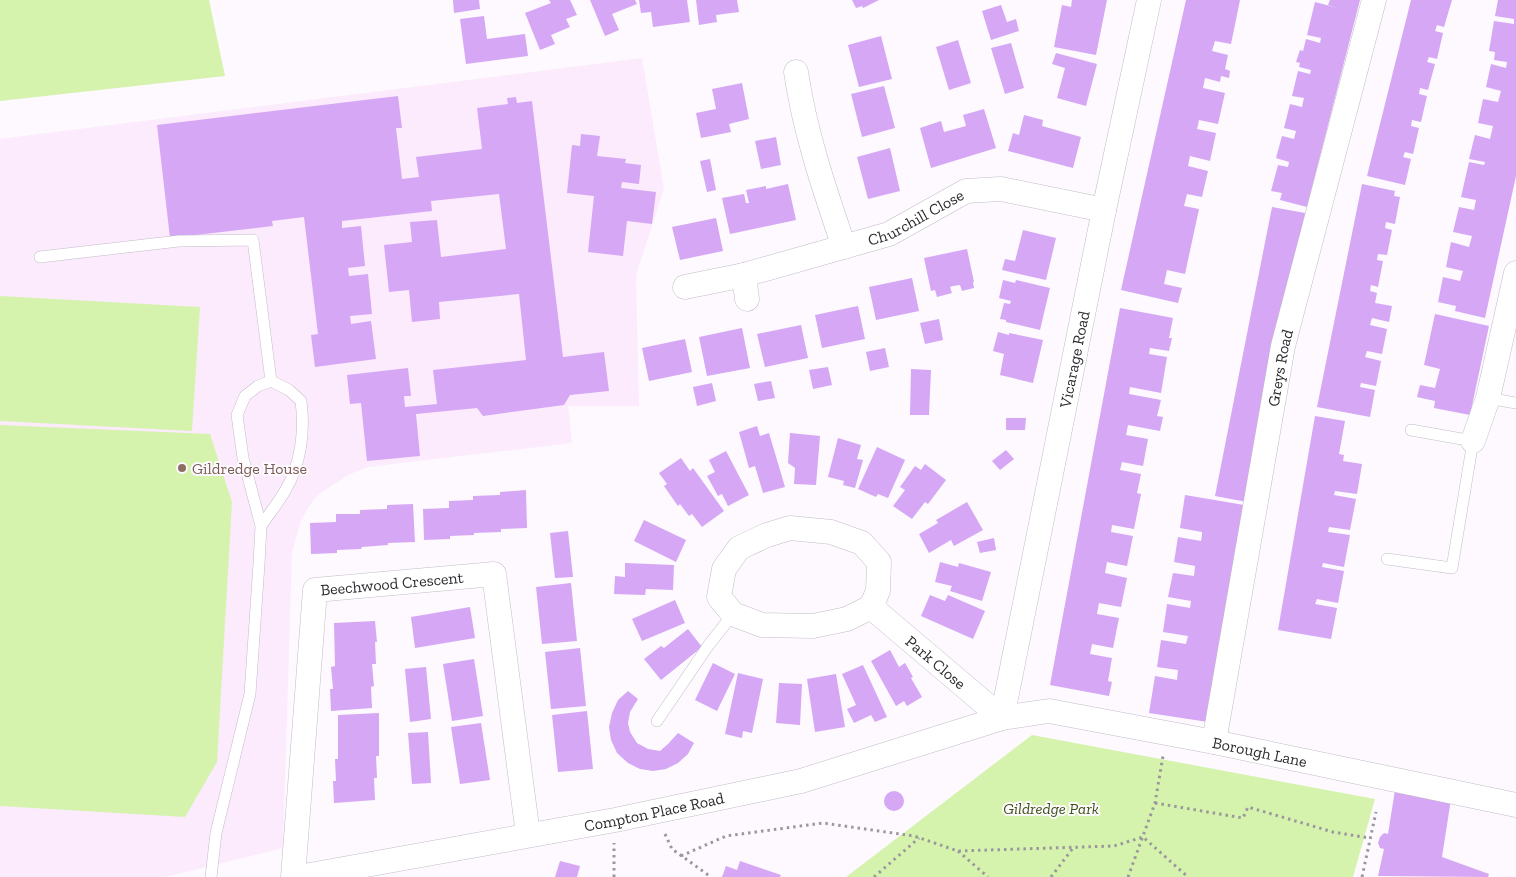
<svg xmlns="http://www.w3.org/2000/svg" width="1516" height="877" font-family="'Zilla Slab',serif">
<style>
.education{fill:#fcebfd}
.green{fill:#d5f3ad}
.building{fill:#d5a7f5}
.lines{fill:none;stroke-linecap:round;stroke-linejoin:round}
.service-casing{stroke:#c2bdc6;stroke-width:12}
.minor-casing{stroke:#c2bdc6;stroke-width:25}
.path{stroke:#9b989d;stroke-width:3;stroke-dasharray:2.5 4;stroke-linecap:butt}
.service{stroke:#fff;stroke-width:11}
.minor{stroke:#fff;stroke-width:24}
.education-dot{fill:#8d6e63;stroke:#fdf9ff;stroke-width:2}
.labels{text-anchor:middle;stroke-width:4;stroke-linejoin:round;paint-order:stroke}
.street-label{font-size:16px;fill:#2d2b2f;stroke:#fdf9ff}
.education-label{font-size:16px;fill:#785e54;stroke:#fdf9ff;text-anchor:start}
.park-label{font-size:16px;font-style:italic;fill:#3b5115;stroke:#fdf9ff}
</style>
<rect width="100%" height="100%" fill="#fdf9ff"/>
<!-- education -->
<polygon class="education" points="642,58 664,189 636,275 639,406 568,406 572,443 368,467 350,474 319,494 312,502 301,520 292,552 283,848 165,877 0,877 0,139"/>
<!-- green -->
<g class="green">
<polygon points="0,0 209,0 225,76 0,101"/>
<polygon points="0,296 200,307 192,431 0,421"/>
<polygon points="0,425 210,434 232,502 217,762 185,817 0,806"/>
<polygon points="1032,735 1375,799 1353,877 846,877"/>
</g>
<!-- building -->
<g class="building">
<polygon points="453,0 479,0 480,9 454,13"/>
<polygon points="549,0 570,0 577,15 566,19 570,27 551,35 555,44 540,50 525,13 551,3"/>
<polygon points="590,0 635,0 637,4 612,14 619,30 605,36"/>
<polygon points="639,0 687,0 690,22 653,27 651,12 641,13"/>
<polygon points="696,0 737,0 739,12 716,15 717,22 699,25"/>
<polygon points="852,0 879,0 863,8 862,6 856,8"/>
<polygon points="1072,0 1107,0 1096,55 1054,47 1062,5 1071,7"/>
<polygon points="1186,0 1240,0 1231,44 1215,41 1212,51 1228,55 1225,69 1230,71 1229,78 1221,76 1220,82 1205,78 1203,88 1225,93 1218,124 1199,120 1198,125 1197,129 1216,133 1210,161 1190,156 1188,166 1208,171 1202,197 1187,194 1184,206 1199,209 1185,274 1167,270 1164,284 1182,288 1178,303 1121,290"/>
<polygon points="1330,0 1360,0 1307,207 1280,200 1282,193 1271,191 1278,165 1288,167 1289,162 1276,158 1282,136 1294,139 1296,131 1284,128 1290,104 1302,107 1303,102 1304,98 1292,96 1298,71 1310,74 1311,70 1299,67 1300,63 1296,62 1300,50 1303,51 1306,39 1320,43 1321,38 1307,35 1315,2 1338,8 1328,5"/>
<polygon points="1411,0 1452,0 1444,27 1437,25 1435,31 1443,33 1437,59 1429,57 1427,62 1435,64 1428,90 1420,88 1419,94 1427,96 1421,122 1412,120 1411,126 1419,128 1413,154 1405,152 1403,157 1411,159 1405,185 1367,176"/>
<polygon points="1498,0 1516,0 1516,176 1485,318 1455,311 1456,306 1438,302 1443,277 1460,281 1463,271 1446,267 1451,242 1469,247 1472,236 1453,232 1459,207 1474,210 1476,200 1461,197 1469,162 1484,165 1485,162 1469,159 1475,135 1490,139 1493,126 1478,123 1483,99 1498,102 1501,91 1486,87 1491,64 1506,68 1507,62 1494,60 1495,52 1489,51 1494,21 1514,24 1514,19 1495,16"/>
<polygon points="1001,5 1007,22 1016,19 1019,31 991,40 982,11"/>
<polygon points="484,16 487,39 525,34 528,56 466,64 460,19"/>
<polygon points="881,36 892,79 859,87 848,45"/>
<polygon points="958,40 971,83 949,90 936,47"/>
<polygon points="1011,43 1024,88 1005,94 991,48"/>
<polygon points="1056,53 1097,64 1086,106 1057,98 1065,68 1052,64"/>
<polygon points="742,83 749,119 729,124 731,132 701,138 696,113 716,109 712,89"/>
<polygon points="884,86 895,128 862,137 851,94"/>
<polygon points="398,96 402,128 396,128 402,179 419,177 416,157 482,149 477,108 508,104 507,98 516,97 517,103 532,101 563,357 604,352 609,391 570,395 564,405 483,416 477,408 416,414 420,456 367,461 361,403 350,404 347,375 408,368 411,396 404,396 405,407 437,404 433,370 526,360 519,294 439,302 440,319 412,322 409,290 389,292 384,245 412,242 410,222 437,220 441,257 506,249 499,194 431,201 432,211 342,221 342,228 361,226 365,266 348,268 349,276 368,274 372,314 350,316 351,324 371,321 376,359 315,367 311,335 318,334 304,217 272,221 273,226 170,238 157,125"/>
<polygon points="984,109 996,148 931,168 920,128 941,121 944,132 966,126 963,115"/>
<polygon points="1024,115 1043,120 1042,126 1081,137 1073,168 1008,151 1013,133 1019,135"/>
<polygon points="581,134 600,136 597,156 626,159 625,163 641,165 639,184 622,182 621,188 656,192 652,224 627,221 623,256 588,252 594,196 567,193 572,145 580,146"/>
<polygon points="776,137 781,165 761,169 755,141"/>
<polygon points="890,148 900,191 868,199 857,157"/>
<polygon points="710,159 716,190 707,192 700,161"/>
<polygon points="788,184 796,220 730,234 722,198 744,194 746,203 749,203 746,190 766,186 766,189"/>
<polygon points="1362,184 1395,191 1394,196 1400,197 1395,224 1386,222 1385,228 1392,230 1387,255 1378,254 1377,260 1383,261 1378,287 1371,285 1370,291 1377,293 1375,303 1392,306 1389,322 1372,318 1370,325 1387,329 1382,354 1367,351 1365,357 1381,361 1376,386 1361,383 1360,387 1375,390 1370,417 1317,407"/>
<polygon points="1272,207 1305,213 1247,502 1215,496"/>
<polygon points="716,218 723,251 680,260 672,227"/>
<polygon points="1023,230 1056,238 1046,280 1002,270 1005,259 1015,261"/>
<polygon points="967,249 974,282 973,282 974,288 962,291 960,285 953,286 950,287 952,293 937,297 935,290 931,291 924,258"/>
<polygon points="912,278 919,311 876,320 869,287"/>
<polygon points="1003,280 1015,283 1016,280 1050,288 1040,330 1006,322 1006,320 1000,319 1004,303 1010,304 1011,301 999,298"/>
<polygon points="858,306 865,339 822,348 815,315"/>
<polygon points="1120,308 1173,318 1169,338 1172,338 1169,351 1150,348 1149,354 1167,357 1161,393 1130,387 1129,394 1161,400 1157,416 1163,417 1160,431 1128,425 1126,435 1148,439 1143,466 1122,462 1120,470 1141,474 1137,493 1141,494 1134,529 1112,525 1111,532 1133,536 1127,566 1107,562 1105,573 1127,578 1121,607 1099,603 1097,614 1119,618 1113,648 1092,644 1090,654 1112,658 1108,681 1112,682 1109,696 1050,685"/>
<polygon points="1435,314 1489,326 1470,415 1434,408 1435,401 1417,397 1420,385 1435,388 1440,369 1424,365"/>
<polygon points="939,319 943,340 925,344 920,323"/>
<polygon points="801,325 808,358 765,367 757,334"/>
<polygon points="742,328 750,368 707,376 699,337"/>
<polygon points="998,332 1009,335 1009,333 1043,340 1033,383 1000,375 1004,354 993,351"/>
<polygon points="685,339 692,372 649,381 642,348"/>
<polygon points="885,348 889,367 870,371 866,352"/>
<polygon points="828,367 832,385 813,389 809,370"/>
<polygon points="911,369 931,370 929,415 910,415"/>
<polygon points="771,381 775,398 758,401 754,384"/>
<polygon points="712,383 716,401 697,406 693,387"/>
<polygon points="1315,416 1345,421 1339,454 1344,455 1343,461 1362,464 1357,494 1335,491 1334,495 1356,499 1350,530 1329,527 1328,532 1350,535 1344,567 1323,563 1322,567 1344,571 1338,603 1317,599 1315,604 1337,608 1331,639 1278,630"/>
<polygon points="1006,418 1026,418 1025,430 1006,430"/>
<polygon points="757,426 760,436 769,433 785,487 763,493 755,466 749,468 739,432"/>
<polygon points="790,433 820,436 816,485 794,484 795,468 788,463"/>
<polygon points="838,438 861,445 857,459 863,460 855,488 843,485 844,481 828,477"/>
<polygon points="877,447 905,460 888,498 878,494 876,497 858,489"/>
<polygon points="1006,450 1014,459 1000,470 992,461"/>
<polygon points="726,451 749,495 728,506 722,494 718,496 707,476 715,472 709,460"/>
<polygon points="681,458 690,471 693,468 724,511 702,527 692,514 689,516 680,504 678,506 664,486 667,484 659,473"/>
<polygon points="925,464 946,480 928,504 925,502 912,519 893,506 905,490 900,487 915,466 921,470"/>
<polygon points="526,490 527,528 501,529 501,532 474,533 474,535 450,536 450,539 424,540 423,509 449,508 449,501 473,500 473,496 500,495 500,492"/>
<polygon points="1185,495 1244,505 1208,722 1149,713 1155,676 1177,680 1178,670 1157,667 1161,640 1186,644 1188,636 1163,632 1167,604 1190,608 1191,601 1168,597 1173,573 1194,576 1195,566 1174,562 1178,537 1201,541 1202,535 1202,532 1180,528"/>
<polygon points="967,502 983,530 954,546 951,540 929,553 919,534 938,523 936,520"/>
<polygon points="413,504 415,542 388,543 388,545 362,547 361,549 337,550 337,553 311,554 310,523 336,522 336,514 360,514 360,510 387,509 387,505"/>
<polygon points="644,520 686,540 676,562 634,541"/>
<polygon points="568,531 573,577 555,578 550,533"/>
<polygon points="994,538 996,550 980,553 977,542"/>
<polygon points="940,562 958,567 959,563 991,572 982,601 950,591 952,586 935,582"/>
<polygon points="625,563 674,565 673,590 646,589 645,595 614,594 615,576 625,577"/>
<polygon points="571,583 577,641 542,644 536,587"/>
<polygon points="930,595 945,601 948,595 985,611 973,639 921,616"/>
<polygon points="675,600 685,623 642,641 632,619"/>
<polygon points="470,607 475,638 415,648 411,617"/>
<polygon points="375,621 377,642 375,642 376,664 372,664 374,686 371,687 372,708 331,711 330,689 333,689 331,667 335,666 334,623"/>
<polygon points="688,629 702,647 661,680 644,659 661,646 664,648"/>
<polygon points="580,648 586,706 551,709 545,652"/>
<polygon points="890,650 899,667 905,663 913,677 911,678 922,697 907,706 904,701 896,706 871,661"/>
<polygon points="474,659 483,716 452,721 443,664"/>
<polygon points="713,663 735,674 717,711 695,700"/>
<polygon points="863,665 887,717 875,722 871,715 854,723 847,709 856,705 842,674"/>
<polygon points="426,667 431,719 410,722 405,669"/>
<polygon points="738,673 763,679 752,733 743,731 742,738 725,734"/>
<polygon points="836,674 845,727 815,732 807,679"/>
<polygon points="779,683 802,684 800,725 776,723"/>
<polygon points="628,691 638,699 630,712 628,723 630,732 637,743 648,749 660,751 668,744 678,733 694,743 688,754 678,763 666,769 653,771 640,769 628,763 617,753 611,740 609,727 612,713 618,700"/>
<polygon points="587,711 593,769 558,772 552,715"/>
<polygon points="379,713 379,756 376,756 377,778 374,778 375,800 334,803 333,781 336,781 335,759 338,759 338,715"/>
<polygon points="481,723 490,780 460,784 451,727"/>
<polygon points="428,732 431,783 412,784 408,733"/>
<polygon points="1395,790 1451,799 1442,857 1489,874 1488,877 1378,876 1384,849 1380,848 1378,843 1380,837 1384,833 1388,834"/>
<circle cx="894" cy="801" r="10"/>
<polygon points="560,861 580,866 577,877 555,877"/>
<polygon points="740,861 781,875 780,877 722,877 726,866 737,870"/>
</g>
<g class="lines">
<defs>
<g id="service">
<polyline points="40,257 179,241 253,240 271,381"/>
<polyline points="1488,398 1516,403"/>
<polyline points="1387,559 1452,568 1473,441 1411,430"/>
<polyline points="657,721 708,646 733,614"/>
<path d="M 211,877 L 216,833 L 250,694 L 259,564 L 261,526 L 243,458 L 237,415 L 245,396 L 258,386 L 271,381 L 289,390 L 301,401 C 305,431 301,464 285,491 C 278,503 269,514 261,526"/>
</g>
<g id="minor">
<path d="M 796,72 C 805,133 824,188 844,247"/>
<polyline points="744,275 747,299"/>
<path id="s1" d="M 685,287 L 744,275 L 889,234 L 966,191 L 1001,189 L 1104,210"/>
<polyline points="1473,441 1488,398 1516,273"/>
<path id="s2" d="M 871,607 L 847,619 L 813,626 L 762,625 L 733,614 L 719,597 L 724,569 L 739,548 L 767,535 L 790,528 L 831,532 L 862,543 L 879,562 L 878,591 L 871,607 L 1002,718"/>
<path id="s3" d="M 1002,718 L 1104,210 L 1149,0"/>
<path id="s4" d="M 1214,742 L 1283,346 L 1374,0"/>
<path id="s5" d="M 293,877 L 315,590 L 494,574 L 528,835"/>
<path id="s6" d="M 299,877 L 615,820 L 801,781 L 1002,718 L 1049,711 L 1214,742 L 1516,805"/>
</g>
</defs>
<!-- service casing -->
<use href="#service" class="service-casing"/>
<!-- minor casing -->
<use href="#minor" class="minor-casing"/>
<!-- path -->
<g class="path">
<polyline points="1155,803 1243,818 1248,807 1333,832 1369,838"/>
<polyline points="665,834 672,849 711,877"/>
<polyline points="958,851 988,877"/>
<polyline points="681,856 726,836 823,823 914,836 958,851 1114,846 1143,837 1188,877"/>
<polyline points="614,877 614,843"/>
<polyline points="874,877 919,838"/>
<polyline points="1051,877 1073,848"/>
<polyline points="1128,877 1155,803 1163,756"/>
<polyline points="1362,877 1376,812"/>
</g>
<!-- service -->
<use href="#service" class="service"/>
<!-- minor -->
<use href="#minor" class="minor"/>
</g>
<!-- markers -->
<circle class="education-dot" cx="182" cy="468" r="5"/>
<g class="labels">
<!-- street labels -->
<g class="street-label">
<text dy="6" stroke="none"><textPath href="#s1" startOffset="242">Churchill Close</textPath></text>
<text dy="6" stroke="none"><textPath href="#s3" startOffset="366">Vicarage Road</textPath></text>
<text dy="6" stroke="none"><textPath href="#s4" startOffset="380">Greys Road</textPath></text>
<text dy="6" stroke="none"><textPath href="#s5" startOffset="365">Beechwood Crescent</textPath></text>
<text dy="6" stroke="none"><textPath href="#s2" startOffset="506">Park Close</textPath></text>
<text dy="6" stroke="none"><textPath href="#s6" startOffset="984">Borough Lane</textPath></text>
<text dy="6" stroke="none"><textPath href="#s6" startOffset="361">Compton Place Road</textPath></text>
</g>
<!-- education labels -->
<g class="education-label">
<text x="192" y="474">Gildredge House</text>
</g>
<!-- park labels -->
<g class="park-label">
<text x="1051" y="814">Gildredge Park</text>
</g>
</g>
</svg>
